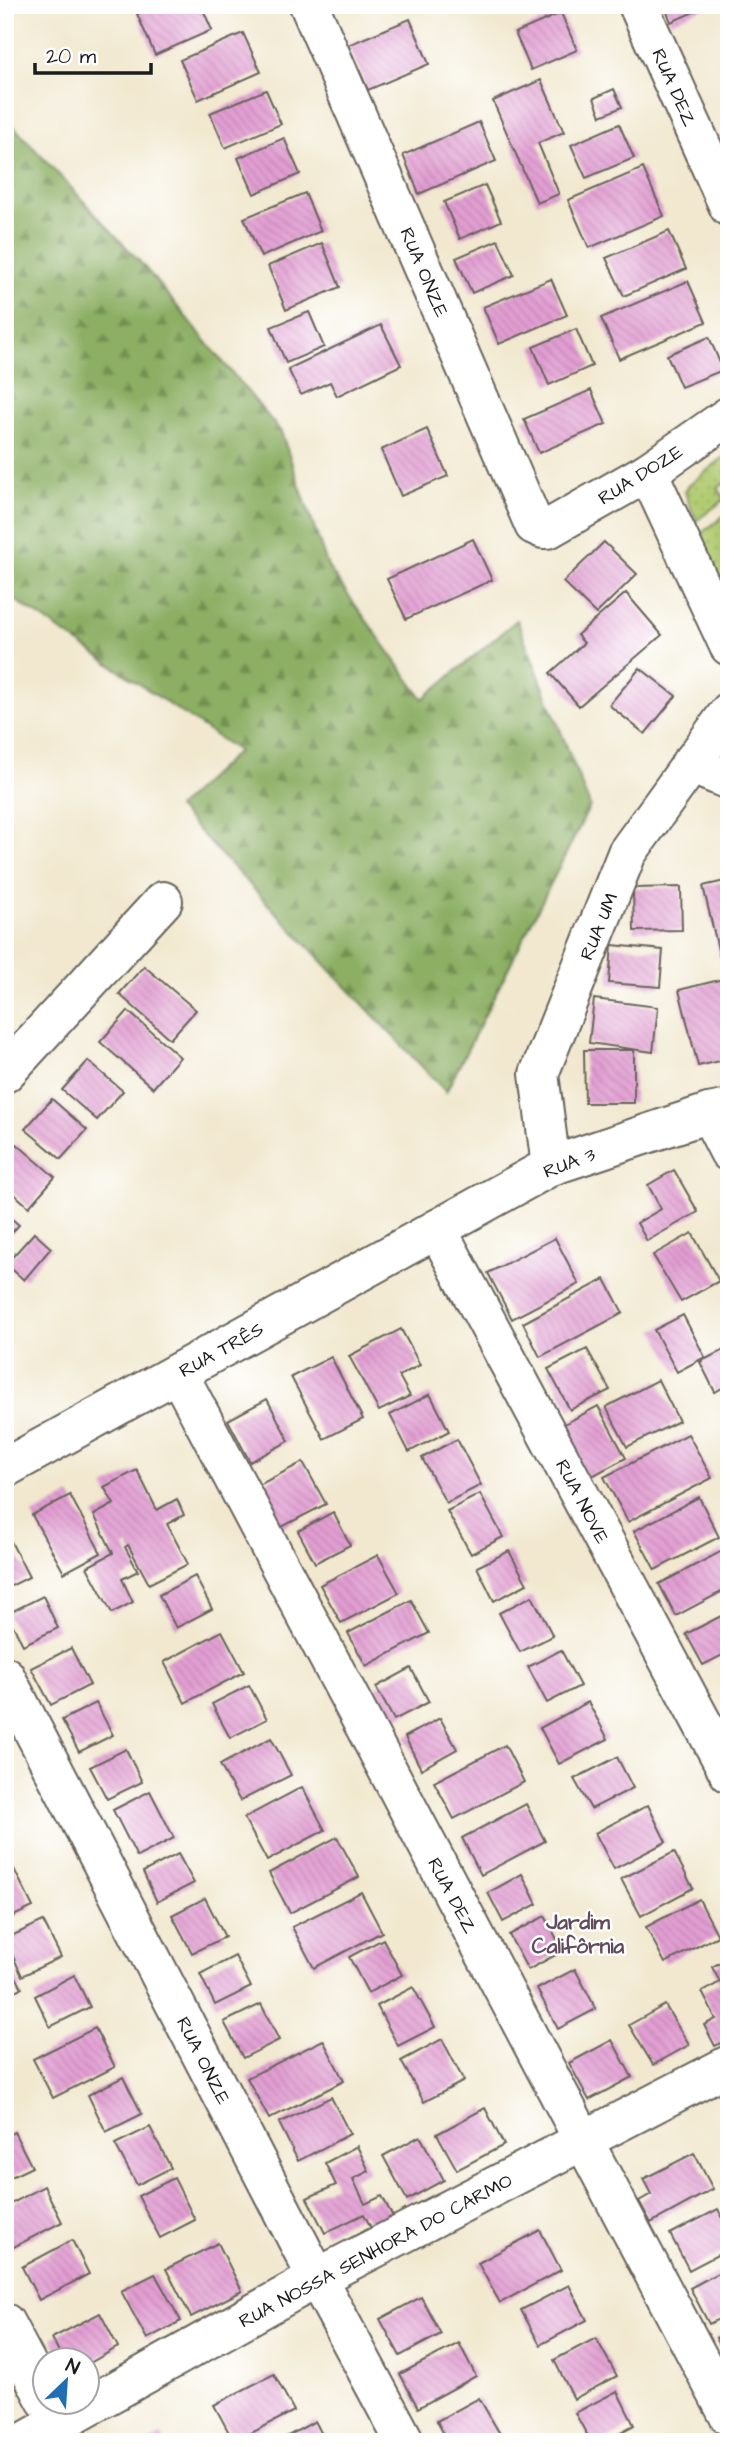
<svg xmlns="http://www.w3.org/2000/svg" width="734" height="2447" font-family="'Architects Daughter',sans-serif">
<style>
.forest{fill:url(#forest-firs);stroke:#546640;stroke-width:2}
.garden{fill:url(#garden-dots);stroke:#667446;stroke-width:2}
.building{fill:url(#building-back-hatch)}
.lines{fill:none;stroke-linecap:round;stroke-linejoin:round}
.street-casing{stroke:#67635b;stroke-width:42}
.street{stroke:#fff;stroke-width:38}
.labels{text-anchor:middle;stroke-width:5;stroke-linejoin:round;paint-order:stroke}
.street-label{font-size:19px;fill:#1c1c1c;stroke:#fff}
.neighbourhood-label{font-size:21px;font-weight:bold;fill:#614a5c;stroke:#fff}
</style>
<defs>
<pattern id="forest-firs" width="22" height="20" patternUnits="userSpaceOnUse" patternTransform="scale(1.75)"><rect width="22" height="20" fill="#8caf63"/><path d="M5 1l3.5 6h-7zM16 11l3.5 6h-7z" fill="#728e51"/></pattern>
<pattern id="garden-dots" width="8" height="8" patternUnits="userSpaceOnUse" patternTransform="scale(1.75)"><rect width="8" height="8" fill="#b1cb71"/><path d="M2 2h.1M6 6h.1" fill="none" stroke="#98ae61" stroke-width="1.8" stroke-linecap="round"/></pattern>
<pattern id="building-back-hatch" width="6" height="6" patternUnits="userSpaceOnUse" patternTransform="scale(1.75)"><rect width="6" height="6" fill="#e29ed2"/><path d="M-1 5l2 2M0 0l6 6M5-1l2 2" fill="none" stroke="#c188b4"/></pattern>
</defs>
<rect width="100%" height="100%" fill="#fff"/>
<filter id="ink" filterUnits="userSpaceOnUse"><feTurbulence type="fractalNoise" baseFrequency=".0143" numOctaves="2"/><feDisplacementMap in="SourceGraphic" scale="14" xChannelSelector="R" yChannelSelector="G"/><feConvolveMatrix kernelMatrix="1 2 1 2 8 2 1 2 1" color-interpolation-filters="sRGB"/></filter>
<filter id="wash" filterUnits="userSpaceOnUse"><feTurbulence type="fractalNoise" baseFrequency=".00686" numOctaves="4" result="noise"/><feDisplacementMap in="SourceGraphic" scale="28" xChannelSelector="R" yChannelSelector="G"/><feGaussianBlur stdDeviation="1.57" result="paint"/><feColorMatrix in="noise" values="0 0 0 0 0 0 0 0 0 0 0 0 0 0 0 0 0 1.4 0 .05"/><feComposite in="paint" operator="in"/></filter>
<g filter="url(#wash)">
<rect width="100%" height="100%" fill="#f1e8cf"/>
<!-- forest -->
<polygon class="forest" points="5,117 142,264 281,432 328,567 423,699 517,620 590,806 446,1092 177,808 238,751 5,593"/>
<!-- garden -->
<g class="garden">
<polygon points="729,453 729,480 718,488 725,499 696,521 685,492 688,486"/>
<polygon points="729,512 729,597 727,600 722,596 701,537 703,532"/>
</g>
<g id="blocks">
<!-- building -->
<g class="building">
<polygon points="157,5 201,5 212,30 155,55 137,14"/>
<polygon points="511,5 542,5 515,16"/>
<polygon points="664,5 710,5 671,22"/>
<polygon points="561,13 577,50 531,70 515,33"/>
<polygon points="410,19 429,64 368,90 348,45"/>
<polygon points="243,33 261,72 198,100 180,60"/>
<polygon points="541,80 564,132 538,143 559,194 537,203 493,101"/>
<polygon points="614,89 622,107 601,116 594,98"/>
<polygon points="266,90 281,124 225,148 210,113"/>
<polygon points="479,122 496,161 419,194 403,155"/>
<polygon points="619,124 634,158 586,178 571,145"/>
<polygon points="284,138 300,174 254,194 238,158"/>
<polygon points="643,168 664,216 589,248 568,200"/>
<polygon points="485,185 501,221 460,239 444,202"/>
<polygon points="305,193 321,231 261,257 244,218"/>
<polygon points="669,231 686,269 624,296 606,258"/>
<polygon points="498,240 514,275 472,293 456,258"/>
<polygon points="322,243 340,287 286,310 268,266"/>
<polygon points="551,279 567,315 499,344 483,307"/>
<polygon points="688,281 706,322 619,359 601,318"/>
<polygon points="309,312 324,347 286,363 271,327"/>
<polygon points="381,325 401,365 337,396 330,382 301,395 288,369"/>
<polygon points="576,329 592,366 549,385 533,347"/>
<polygon points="709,337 723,370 681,387 667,355"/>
<polygon points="591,390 606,424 539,453 524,419"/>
<polygon points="427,429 448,476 401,496 381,450"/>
<polygon points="473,539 492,580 406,619 387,579"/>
<polygon points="604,542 637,574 596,614 563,582"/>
<polygon points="626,593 662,635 579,706 550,673 584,643 577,635"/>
<polygon points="640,668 676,696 645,734 609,705"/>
<polygon points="729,880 729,961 721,962 703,886"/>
<polygon points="681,887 682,930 634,931 633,888"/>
<polygon points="612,945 663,950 660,987 609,983"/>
<polygon points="144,966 196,1010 170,1039 119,994"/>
<polygon points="727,978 729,1059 698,1066 679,990"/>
<polygon points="594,999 658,1007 653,1052 589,1043"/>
<polygon points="128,1011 180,1057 153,1088 100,1042"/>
<polygon points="584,1050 634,1050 634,1103 585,1103"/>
<polygon points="88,1061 123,1091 97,1120 62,1090"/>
<polygon points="52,1099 87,1130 61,1159 25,1129"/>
<polygon points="17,1144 55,1177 29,1207 5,1186 5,1158"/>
<polygon points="674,1170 698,1212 647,1241 637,1223 661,1209 648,1185"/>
<polygon points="5,1213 19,1225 5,1240"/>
<polygon points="34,1233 51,1248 24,1280 6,1264"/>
<polygon points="692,1233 719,1281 681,1302 653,1255"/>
<polygon points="555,1238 579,1284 512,1319 488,1273"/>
<polygon points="605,1279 623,1313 540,1357 523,1323"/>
<polygon points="683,1315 705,1357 677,1372 654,1330"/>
<polygon points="401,1329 420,1365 399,1376 410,1396 379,1411 349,1356"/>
<polygon points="729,1347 729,1384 715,1392 700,1362"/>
<polygon points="587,1349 610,1390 570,1410 548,1369"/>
<polygon points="331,1357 363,1419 324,1439 291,1377"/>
<polygon points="658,1380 679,1421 627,1447 606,1407"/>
<polygon points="430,1394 449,1431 409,1452 390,1415"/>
<polygon points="267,1399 289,1441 250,1462 228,1420"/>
<polygon points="598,1406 626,1458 583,1481 555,1429"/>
<polygon points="688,1434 712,1478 628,1522 604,1477"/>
<polygon points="457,1439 481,1485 446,1503 422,1458"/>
<polygon points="303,1462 326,1504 276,1530 253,1488"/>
<polygon points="137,1470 157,1510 177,1499 184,1515 167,1524 188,1564 149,1584 128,1545 125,1547 138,1571 122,1579 133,1602 112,1613 87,1567 113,1553 94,1515 114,1504 104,1487"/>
<polygon points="480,1494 503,1537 471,1554 447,1511"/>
<polygon points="70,1495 101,1553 64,1573 32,1515"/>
<polygon points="699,1497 719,1537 655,1570 634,1531"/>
<polygon points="333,1512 350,1545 315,1563 298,1531"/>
<polygon points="5,1530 29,1577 5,1589"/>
<polygon points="509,1551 527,1584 494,1601 477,1567"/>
<polygon points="722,1551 729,1564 729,1588 676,1616 659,1584"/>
<polygon points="378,1555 399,1593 341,1623 320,1585"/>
<polygon points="195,1576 212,1609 176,1628 159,1595"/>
<polygon points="43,1596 58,1628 23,1645 7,1614"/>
<polygon points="532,1596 553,1636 520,1652 499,1613"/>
<polygon points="411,1600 429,1633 366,1666 348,1633"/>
<polygon points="729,1612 729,1652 703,1665 686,1634"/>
<polygon points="222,1631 244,1672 185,1703 164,1662"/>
<polygon points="71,1648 90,1685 51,1705 31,1668"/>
<polygon points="561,1650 580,1686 547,1703 528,1667"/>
<polygon points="411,1668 429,1702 394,1720 376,1687"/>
<polygon points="249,1685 267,1719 230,1738 212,1704"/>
<polygon points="588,1702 608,1739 559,1764 540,1728"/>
<polygon points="96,1703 113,1735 79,1752 62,1720"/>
<polygon points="440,1718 457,1749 421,1769 405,1737"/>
<polygon points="271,1738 291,1775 240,1801 220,1765"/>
<polygon points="505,1745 524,1782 454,1819 434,1782"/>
<polygon points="126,1749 142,1782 107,1799 90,1767"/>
<polygon points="617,1757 633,1788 591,1809 574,1779"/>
<polygon points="302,1787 325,1830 267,1861 244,1818"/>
<polygon points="150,1791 174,1838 137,1857 113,1810"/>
<polygon points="526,1804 545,1841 481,1875 462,1838"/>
<polygon points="648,1805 666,1842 614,1869 595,1833"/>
<polygon points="337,1837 359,1877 290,1913 269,1873"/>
<polygon points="674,1852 693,1888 641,1916 621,1879"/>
<polygon points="178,1854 194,1883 157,1902 143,1872"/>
<polygon points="13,1867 33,1907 5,1920 5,1871"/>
<polygon points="522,1874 537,1904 503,1922 488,1893"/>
<polygon points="361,1892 382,1932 314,1968 292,1927"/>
<polygon points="205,1898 225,1937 192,1953 172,1915"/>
<polygon points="699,1899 718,1936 665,1963 646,1927"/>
<polygon points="545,1916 563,1951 528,1970 509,1935"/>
<polygon points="43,1921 61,1957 22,1976 5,1939"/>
<polygon points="383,1939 402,1975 368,1993 349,1957"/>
<polygon points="5,1956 22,1988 5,1996"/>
<polygon points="235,1956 251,1987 215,2005 200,1974"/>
<polygon points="729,1958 729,2039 715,2046 704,2025 716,2019 702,1992 720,1982 712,1967"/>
<polygon points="575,1969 596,2009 558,2029 537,1989"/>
<polygon points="74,1975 90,2007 50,2027 35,1996"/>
<polygon points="413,1987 435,2027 398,2046 377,2006"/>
<polygon points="261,2004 279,2040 243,2058 224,2022"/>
<polygon points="665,2005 689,2045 653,2065 629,2025"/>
<polygon points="95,2028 115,2067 53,2098 33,2059"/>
<polygon points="442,2039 464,2081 424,2102 401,2061"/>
<polygon points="323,2040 344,2081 269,2119 247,2078"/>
<polygon points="612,2040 632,2077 589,2100 569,2063"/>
<polygon points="123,2077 142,2114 106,2132 88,2095"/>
<polygon points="331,2097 350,2134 298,2161 279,2123"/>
<polygon points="485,2108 504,2145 457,2170 437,2134"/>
<polygon points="150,2127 171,2168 137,2185 115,2144"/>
<polygon points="14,2132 32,2167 5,2180 5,2136"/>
<polygon points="420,2136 444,2180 407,2200 383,2156"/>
<polygon points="357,2146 369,2171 353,2179 365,2204 382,2196 393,2217 371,2228 364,2214 325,2233 307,2198 336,2185 325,2163"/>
<polygon points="694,2153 713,2189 651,2223 639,2201 651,2194 643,2179"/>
<polygon points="174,2178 195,2220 160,2238 138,2196"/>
<polygon points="44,2186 62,2222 8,2250 5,2244 5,2207"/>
<polygon points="718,2209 729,2230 729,2249 689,2270 670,2234"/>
<polygon points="540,2230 561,2270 500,2303 478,2263"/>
<polygon points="72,2240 89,2274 39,2300 22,2267"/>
<polygon points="218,2243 242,2291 191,2317 166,2269"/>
<polygon points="729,2267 729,2314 709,2324 690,2288"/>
<polygon points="155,2274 181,2321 147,2339 121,2291"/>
<polygon points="569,2285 587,2320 540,2345 521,2310"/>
<polygon points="421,2297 441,2334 400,2356 380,2319"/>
<polygon points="100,2313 118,2347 88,2364 88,2360 63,2360 52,2338"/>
<polygon points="729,2331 729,2361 716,2338"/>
<polygon points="596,2338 617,2376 574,2399 554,2360"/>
<polygon points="459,2343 476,2376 418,2408 400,2374"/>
<polygon points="274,2374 294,2411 234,2442 214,2405"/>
<polygon points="617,2391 634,2425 602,2442 591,2442 575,2413"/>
<polygon points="479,2398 500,2434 486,2442 448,2442 437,2421"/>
<polygon points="315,2421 326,2442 277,2442"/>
<polygon points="161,2435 165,2442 148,2442"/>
</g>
</g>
</g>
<g filter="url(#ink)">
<use href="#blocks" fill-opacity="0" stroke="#67635b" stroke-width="2"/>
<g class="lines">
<defs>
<g id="street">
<polyline points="309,5 534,525 543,529 548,529 648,472 729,416"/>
<polyline points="638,5 729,207"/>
<polyline points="648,472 729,646"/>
<polyline points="690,764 729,780"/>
<polyline points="5,1073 163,901"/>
<polyline points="709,1113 729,1152"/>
<polyline points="551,1166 539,1074 627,853 729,712"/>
<polyline points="437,1229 729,1773"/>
<polyline points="178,1373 729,2416"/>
<polyline points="5,1468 551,1166 709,1113 729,1109"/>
<polyline points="5,1676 317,2278 405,2442"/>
<polyline points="5,2323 46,2400"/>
<polyline points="24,2442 317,2278 729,2065"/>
</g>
</defs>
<!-- street casing -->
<use href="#street" class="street-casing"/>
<!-- street -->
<use href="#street" class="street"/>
</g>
</g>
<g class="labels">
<!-- street labels -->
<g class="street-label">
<text transform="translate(675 87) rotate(66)" y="7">RUA DEZ</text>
<text transform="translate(425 272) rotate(67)" y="7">RUA ONZE</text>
<text transform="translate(640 474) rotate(-32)" y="7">RUA DOZE</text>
<text transform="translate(598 926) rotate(-68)" y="7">RUA UM</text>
<text transform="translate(569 1162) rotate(-21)" y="7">RUA 3</text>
<text transform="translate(221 1349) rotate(-29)" y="7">RUA TRÊS</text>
<text transform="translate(583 1501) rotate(62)" y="7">RUA NOVE</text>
<text transform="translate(453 1895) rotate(62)" y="7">RUA DEZ</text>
<text transform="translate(204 2060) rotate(63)" y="7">RUA ONZE</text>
<text transform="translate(375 2250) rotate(-28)" y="7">RUA NOSSA SENHORA DO CARMO</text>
</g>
<!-- neighbourhood labels -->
<g class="neighbourhood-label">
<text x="578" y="1929">Jardim<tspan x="578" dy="24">Califôrnia</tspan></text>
</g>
</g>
<!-- margin -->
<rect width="734" height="2447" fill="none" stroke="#fff" stroke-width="28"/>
<!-- north arrow -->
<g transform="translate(66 2381) rotate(25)"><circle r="33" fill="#ffffff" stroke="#a4a4a4" stroke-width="2"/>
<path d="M0-5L12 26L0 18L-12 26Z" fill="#1f6fb2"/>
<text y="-10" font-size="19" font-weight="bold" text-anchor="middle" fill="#1c1c1c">N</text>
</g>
<!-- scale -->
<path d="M35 63v10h116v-10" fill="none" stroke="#1c1c1c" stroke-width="3.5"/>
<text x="46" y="63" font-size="21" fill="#1c1c1c" stroke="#ffffff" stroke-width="5" paint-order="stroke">20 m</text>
</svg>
